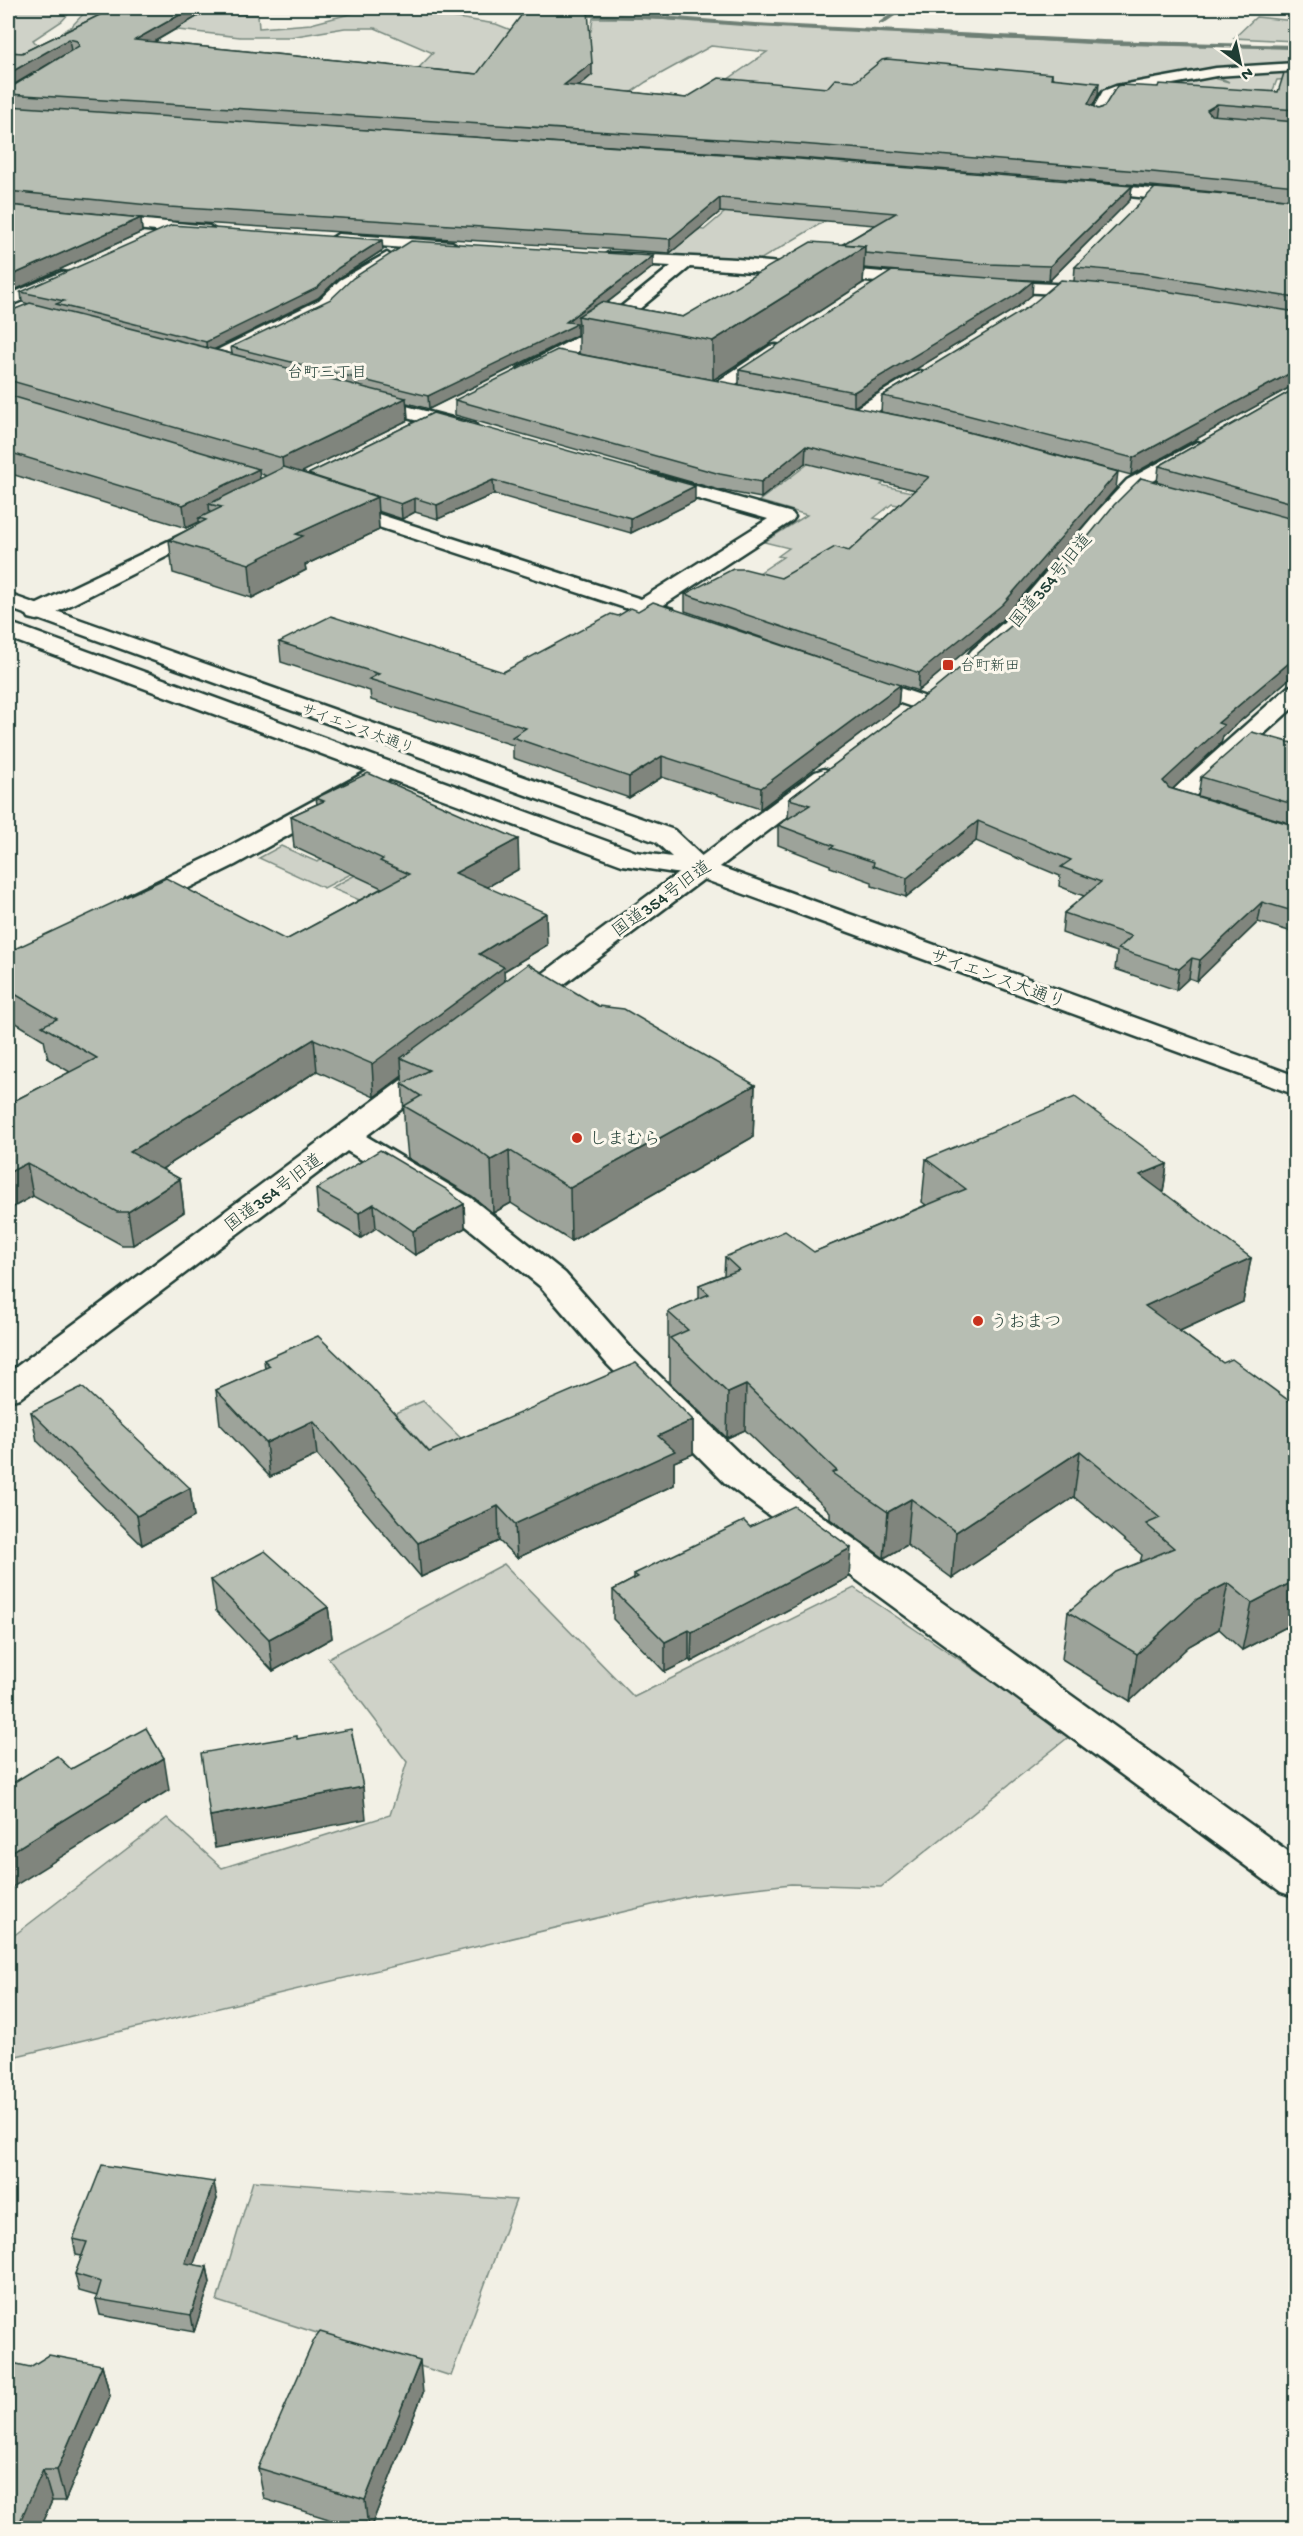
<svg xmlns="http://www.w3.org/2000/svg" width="1303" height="2536" font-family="'Gochi Hand','Klee One',sans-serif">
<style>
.green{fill:#cfd2c8;stroke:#77887e;stroke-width:1.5}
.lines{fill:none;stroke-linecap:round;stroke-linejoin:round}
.stream{fill:#6e7f75;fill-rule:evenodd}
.minor-casing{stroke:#1f3d34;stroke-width:5}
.major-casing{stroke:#1f3d34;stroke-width:5}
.minor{fill:#fbf7ec;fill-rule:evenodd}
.major{fill:#fbf7ec;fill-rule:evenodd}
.wall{fill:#9da39a;stroke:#1f3d34;stroke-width:1.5;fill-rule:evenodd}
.shaded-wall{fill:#80857d;stroke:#1f3d34;stroke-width:1.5}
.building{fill:#b7beb3;stroke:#1f3d34;stroke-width:1.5}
.poi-dot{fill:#c8321e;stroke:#fbf7ec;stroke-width:2}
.labels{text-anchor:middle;stroke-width:6;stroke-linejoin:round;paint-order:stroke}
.far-poi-label{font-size:15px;fill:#1f3d34;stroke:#fbf7ec;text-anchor:start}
.far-street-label{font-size:15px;fill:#1f3d34;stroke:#fbf7ec}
.far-neighbourhood-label{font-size:16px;fill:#1f3d34;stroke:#fbf7ec}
.street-label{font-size:18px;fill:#1f3d34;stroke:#fbf7ec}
.poi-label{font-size:18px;fill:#1f3d34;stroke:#fbf7ec;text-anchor:start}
</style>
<rect width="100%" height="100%" fill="#f2f0e5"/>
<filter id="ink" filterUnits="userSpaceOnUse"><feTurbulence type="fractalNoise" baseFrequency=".0167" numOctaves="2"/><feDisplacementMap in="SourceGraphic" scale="12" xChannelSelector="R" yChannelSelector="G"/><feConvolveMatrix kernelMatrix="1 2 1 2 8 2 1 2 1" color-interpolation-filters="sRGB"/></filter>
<g filter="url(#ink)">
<!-- green -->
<g class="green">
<polygon points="8,8 74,8 62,21 33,40 43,52 8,67"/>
<path d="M 89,8 L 152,15 L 191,13 L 258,15 L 259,28 L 311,24 L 365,10 L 439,10 L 445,16 L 496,24 L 516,32 L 591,31 L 593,18 L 642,18 L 1102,44 L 1277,47 L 1295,49 L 1296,65 C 1232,66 1172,75 1111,88 L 1092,113 L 881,89 L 714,89 L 767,52 L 711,46 L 646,82 L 613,105 L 407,80 L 433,53 L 375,28 L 345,28 L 290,37 L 240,37 L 107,22 L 48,42 L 71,27 Z"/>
<polygon points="1256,17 1295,21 1295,41 1234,38"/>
<polygon points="1295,71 1295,79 1277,80 1268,103 1160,86 1210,77 1229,82 1219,77"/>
<polygon points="777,168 779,217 825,221 758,261 628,255 621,249 649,224 704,230"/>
<polygon points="862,423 899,471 881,485 924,495 906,506 892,504 874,518 918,528 777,592 744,583 783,557 778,556 789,548 764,542 807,515 759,501"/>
<polygon points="441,829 369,904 331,888"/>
<polygon points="281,846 317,862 349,848 378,860 324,888 259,858"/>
<polygon points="423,1401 474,1451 443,1467 395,1413"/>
<polygon points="504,1564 634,1697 854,1588 1071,1735 881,1887 791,1884 694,1895 8,2058 8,1940 167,1818 222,1868 390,1815 407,1762 328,1658"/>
<polygon points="253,2181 516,2200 451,2376 217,2301"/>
</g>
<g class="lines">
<!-- stream -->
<g class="stream">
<polygon points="379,8 663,16 755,23 1103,40 1296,45 1296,49 1103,44 755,27 663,20"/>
<polygon points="900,8 907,8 883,24 879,24 879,22"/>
</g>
<defs>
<g id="minor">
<polygon points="1296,63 1296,71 1216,76 1124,93 1114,97 1101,119 1096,120 1089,116 1103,91 1116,86 1216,68"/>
<polygon points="8,207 209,226 217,231 209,236 8,217"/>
<polygon points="338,234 452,242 460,247 452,252 332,242 330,239"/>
<polygon points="387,253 395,258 393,262 352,288 331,308 215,366 201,366 199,362 201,358 319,300 340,280"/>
<polygon points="608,253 736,259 927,276 933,277 936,281 933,285 927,286 690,267 608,335 533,376 519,376 517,372 519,368 596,327 671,266 602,262 600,258"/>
<polygon points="62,272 68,273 71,277 68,281 8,306 8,295"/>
<polygon points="988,281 1098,286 1104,287 1107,291 1104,295 1098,296 982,290 979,286 982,282"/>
<polygon points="776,345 782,346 785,350 782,354 725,391 711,391 709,387 770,346"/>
<polygon points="920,371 927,373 929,377 927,381 865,419 851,419 848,415 851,411 913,373"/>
<polygon points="364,395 475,424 478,428 475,432 468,434 357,405 354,401 357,397"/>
<polygon points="1197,442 1204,444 1207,448 1204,452 1141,488 1110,521 1019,633 988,660 980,662 972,660 968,655 972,650 1003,623 1096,513 1127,480"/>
<polygon points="653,474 792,513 795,517 792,521 662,606 673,609 676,614 673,619 665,621 327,510 324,506 327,502 334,500 341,502 641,599 768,519 646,484 643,480 646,476"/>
<polygon points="210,521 217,523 221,527 217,531 45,618 37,620 29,618 26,613 29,608"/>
<polygon points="858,674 929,698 933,703 929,708 921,710 850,686 846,681 850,676"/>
<polygon points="1296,685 1296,705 1194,797 1296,828 1296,844 1167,805 1163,800 1167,795 1288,687"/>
<polygon points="388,763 397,765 400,770 397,775 235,865 146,909 136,911 126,909 122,903 126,897 217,853 379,765"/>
<polygon points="824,769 833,772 837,777 833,782 527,1012 517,1015 507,1012 503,1006 507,1000 815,772"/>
<polygon points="438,1058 449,1061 453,1067 449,1073 366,1136 471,1198 565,1273 632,1349 751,1465 1296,1857 1296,1897 1281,1892 725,1483 608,1365 541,1287 449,1212 347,1151 20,1398 8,1401 8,1373 427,1061"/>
</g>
<g id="major">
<polygon points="1088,183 1195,193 1203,198 1195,203 1082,191 1080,188"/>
<polygon points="8,594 674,830 709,863 1296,1076 1296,1095 695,876 622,865 8,638 8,623 16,625 636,852 672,857 656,842 8,608"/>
</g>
</defs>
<!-- minor casing -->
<use href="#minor" class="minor-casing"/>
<!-- major casing -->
<use href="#major" class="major-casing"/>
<!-- minor -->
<use href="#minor" class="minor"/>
<!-- major -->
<use href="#major" class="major"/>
</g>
<!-- wall -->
<g class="wall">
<path d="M 114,8 L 206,8 L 207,11 L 154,42 L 477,74 L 592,75 L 578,87 L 686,98 L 827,88 L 856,81 L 1052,74 L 1052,78 L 1098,95 L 1092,106 L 1098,109 L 1158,87 L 1278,92 L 1287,73 L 1296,70 L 1296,384 L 1131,475 L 931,422 L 881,412 L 882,396 L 1074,281 L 1075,267 L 1285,199 L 1151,186 L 799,158 L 175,118 L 1132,186 L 1130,200 L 1049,281 L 1009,279 L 1032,295 L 1015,309 L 854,407 L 739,385 L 739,370 L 945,275 L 864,268 L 863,283 L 713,380 L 579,354 L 579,324 L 577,325 L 577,335 L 573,338 L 429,409 L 407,403 L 408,420 L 301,472 L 308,474 L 433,413 L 695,501 L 631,533 L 494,494 L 438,519 L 415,512 L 402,519 L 378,511 L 379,530 L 305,565 L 306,570 L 252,598 L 173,573 L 169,540 L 199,524 L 199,522 L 186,528 L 8,473 L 8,312 L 29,304 L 22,302 L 21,292 L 383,250 L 339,278 L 318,298 L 214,349 L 232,354 L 231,347 L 653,267 L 607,303 L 683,317 L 843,244 L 875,225 L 720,212 L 670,253 L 170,221 L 8,205 L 141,218 L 142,232 L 8,293 L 8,89 L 71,51 L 8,88 L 8,52 L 22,53 ZM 259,473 L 264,475 L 267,476 L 260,479 Z"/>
<polygon points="1296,388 1296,673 1223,736 1221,743 1173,789 1296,826 1296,933 1258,922 1197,981 1189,978 1176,990 1115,969 1117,952 1062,933 1064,913 1084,896 1059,886 1060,876 976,841 906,897 872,886 872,882 830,867 830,865 778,845 778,825 789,818 788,818 789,799 932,691 1022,617 1157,482 1159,466"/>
<polygon points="455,400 1116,488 1001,621 918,691 900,685 898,706 760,809 662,777 629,798 513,758 513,745 371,700 370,691 281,662 279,642 503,672 892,683 685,611 685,594 781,578 849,551 915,490 805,463 761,498 719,490 455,415"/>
<polygon points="1296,744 1296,825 1198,796 1201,777"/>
<polygon points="316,798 519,869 487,887 547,945 504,971 505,981 598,1006 755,1085 753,1137 571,1241 511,1203 493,1213 472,1196 408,1158 406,1137 405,1136 402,1076 374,1097 317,1071 162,1169 180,1179 184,1212 133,1245 122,1245 33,1196 8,1210 8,1104 70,1072 48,1059 44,1040 8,1018 8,952 286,940 382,888 294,847 291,816 317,804"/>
<polygon points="926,1159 1167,1164 1163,1193 1251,1258 1243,1302 1180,1331 1223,1363 1296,1406 1296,1622 1242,1650 1219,1629 1189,1646 1130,1701 1062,1659 1068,1612 1140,1562 1142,1555 1074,1497 952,1578 907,1545 884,1558 830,1519 830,1512 745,1430 727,1438 670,1383 670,1358 668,1357 668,1312 699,1299 699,1285 724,1275 725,1257 814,1252 926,1205 922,1202"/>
<polygon points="316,1189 464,1204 465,1228 415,1255 376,1228 361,1238 318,1213"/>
<polygon points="264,1360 429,1452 693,1420 693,1454 674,1462 674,1485 517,1558 499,1541 421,1577 317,1455 270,1477 220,1424 216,1390 265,1369"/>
<polygon points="31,1412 190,1488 194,1517 142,1545 37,1441"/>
<polygon points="750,1527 849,1577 691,1662 689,1660 665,1672 613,1619 613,1590 634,1579 634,1574"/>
<polygon points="211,1580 328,1607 332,1638 273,1671 216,1611"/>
<polygon points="217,2199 193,2265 207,2267 210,2283 194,2332 100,2315 96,2299 97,2296 79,2291 75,2274 82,2256 76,2255 73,2239"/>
<polygon points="102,2365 110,2396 65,2501 52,2501 39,2529 8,2529 30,2367"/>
<polygon points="423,2393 370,2529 361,2529 264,2499 258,2468"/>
</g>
<!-- shaded-wall -->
<g class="shaded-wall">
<polygon points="192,8 206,8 207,11 136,52 135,40"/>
<polygon points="69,39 71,51 8,88 8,74"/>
<polygon points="592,63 592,75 564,98 564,85"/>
<polygon points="1099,83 1098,95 1087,117 1088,104"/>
<polygon points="1217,104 1215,117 1206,122 1207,110"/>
<polygon points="1132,186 1130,200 1049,281 1050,266"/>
<polygon points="720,198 720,212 670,253 670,239"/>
<polygon points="141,218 142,232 8,293 8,277"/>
<polygon points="382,240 383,250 339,278 318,298 207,353 206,342 338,268"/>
<polygon points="865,246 863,283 713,380 713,341"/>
<polygon points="653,256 653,267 588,317 578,316 579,324 577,325 577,335 429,409 428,396 566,322"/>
<polygon points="1033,281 1032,295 1015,309 854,407 854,392"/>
<polygon points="1296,370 1296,384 1131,475 1133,458"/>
<polygon points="406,398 408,420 284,481 282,458"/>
<polygon points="806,446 805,463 761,498 761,482"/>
<polygon points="259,469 261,492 222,507 209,504 210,516 199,518 199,522 186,528 183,505"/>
<polygon points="1118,472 1116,488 1001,621 918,691 919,673"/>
<polygon points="493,480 494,494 438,519 437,505"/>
<polygon points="695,486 695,501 631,533 631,518"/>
<polygon points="377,497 379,530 305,565 306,570 252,598 249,564 296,534"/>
<polygon points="415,498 415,512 402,519 401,504"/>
<polygon points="1296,657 1296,673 1223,736 1221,743 1161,800 1163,781 1218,723"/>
<polygon points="900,685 898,706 760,809 761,788"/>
<polygon points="662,756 662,777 629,798 629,777"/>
<polygon points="978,821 976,841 906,897 907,878"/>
<polygon points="518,839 519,869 457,904 455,873"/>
<polygon points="1262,902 1258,922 1197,981 1200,960"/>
<polygon points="546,913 547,945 504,971 506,999 401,1058 402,1076 374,1097 372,1064 479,954"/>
<polygon points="1192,958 1189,978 1176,990 1179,969"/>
<polygon points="314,1039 317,1071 135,1186 130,1152"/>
<polygon points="755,1085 753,1137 571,1241 570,1188"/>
<polygon points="509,1150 511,1203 493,1213 491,1160"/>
<polygon points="27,1163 33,1196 8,1210 8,1173"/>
<polygon points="1167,1164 1161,1207 1140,1175"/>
<polygon points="180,1179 184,1212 133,1245 128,1212"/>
<polygon points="374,1204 376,1228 361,1238 359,1213"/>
<polygon points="464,1204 465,1228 415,1255 413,1231"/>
<polygon points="1251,1258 1243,1302 1138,1350 1145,1306"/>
<polygon points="746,1385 745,1430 727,1438 728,1393"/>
<polygon points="693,1420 693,1454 674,1462 674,1485 517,1558 515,1524 658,1436"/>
<polygon points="313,1421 317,1455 270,1477 266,1443"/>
<polygon points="1080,1451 1074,1497 952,1578 956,1532"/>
<polygon points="190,1488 194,1517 142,1545 137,1516"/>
<polygon points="911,1499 907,1545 884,1558 888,1512"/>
<polygon points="498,1506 499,1541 421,1577 418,1543"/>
<polygon points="851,1548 849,1577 691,1662 692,1632"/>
<polygon points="1296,1580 1296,1622 1242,1650 1252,1603"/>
<polygon points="1228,1583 1219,1629 1189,1646 1130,1701 1137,1654 1197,1599"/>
<polygon points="328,1607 332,1638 273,1671 269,1639"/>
<polygon points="689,1630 689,1660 665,1672 665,1642"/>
<polygon points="164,1758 169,1790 8,1890 8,1854"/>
<polygon points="363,1787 366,1819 215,1848 210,1816"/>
<polygon points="214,2182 217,2199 188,2280 185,2263"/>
<polygon points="207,2267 210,2283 194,2332 191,2315"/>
<polygon points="420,2361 423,2393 370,2529 368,2529 365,2500"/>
<polygon points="102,2365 110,2396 65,2501 57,2470"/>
<polygon points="43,2470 52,2501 39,2529 13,2529"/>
</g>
<!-- building -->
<g class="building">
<polygon points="114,8 192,8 135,40 477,74 526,9 588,11 592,63 564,85 686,98 719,78 827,88 835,79 856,81 882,60 887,59 1052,74 1051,78 1099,83 1088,104 1098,109 1104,107 1117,86 1121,85 1158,87 1159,84 1278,92 1284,73 1287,73 1288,70 1296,70 1296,110 1217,104 1207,110 1211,115 1296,122 1296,186 1152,172 800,144 8,94 8,89 79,46 77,41 69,39 8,74 8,52 22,53"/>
<polygon points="8,106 799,159 1132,186 1050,266 988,264 865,253 865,246 843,244 896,213 720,198 670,239 169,207 8,191"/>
<polygon points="1155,188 1296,200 1296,298 1141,273 1075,267"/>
<polygon points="8,205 141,218 8,277"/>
<polygon points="172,225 382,240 338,268 317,288 206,342 56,304 64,301 21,292"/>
<polygon points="411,241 653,256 566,322 577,323 573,326 428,396 231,347 331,299 353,278"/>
<polygon points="811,242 865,246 713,341 578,316 601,302 683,317"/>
<polygon points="892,271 1033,281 1016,295 854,392 739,370"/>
<polygon points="1061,280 1140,287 1296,312 1296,370 1133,458 932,406 882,396 1030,306"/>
<polygon points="30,303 406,398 282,458 8,380 8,312"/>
<polygon points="557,350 922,420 1118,472 1003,604 919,673 685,594 733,569 745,569 781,578 835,547 849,551 929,477 806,446 761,482 720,474 455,400"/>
<polygon points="1296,388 1296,504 1159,466"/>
<polygon points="8,395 259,469 183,505 8,452"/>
<polygon points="433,413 695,486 631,518 493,480 437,505 415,498 401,504 308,474"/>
<polygon points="284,467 377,497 296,534 303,536 249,564 169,540 206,520 199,518 222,507 209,504"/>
<polygon points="1141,478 1296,520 1296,657 1218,723 1224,725 1163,781 1169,788 1296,826 1296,912 1262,902 1200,960 1192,958 1179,969 1118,949 1132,936 1064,913 1101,882 1061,867 1071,860 978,821 907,878 873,866 874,862 831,848 834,846 778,825 810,805 789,799 932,691 1022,617 1114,505"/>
<polygon points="653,602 900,685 761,788 662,756 629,777 512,737 526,728 369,679 379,674 279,642 331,616 503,672 611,614 618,616 631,608 638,611"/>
<polygon points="1252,732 1296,744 1296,805 1201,777"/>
<polygon points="368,773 518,839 455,873 546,913 479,954 504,967 372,1064 314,1039 130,1152 180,1179 128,1212 117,1212 27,1163 8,1173 8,1104 97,1058 42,1026 57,1019 8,990 8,952 166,878 286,940 409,874 380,861 383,859 291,816 324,801 316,798"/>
<polygon points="528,964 598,1006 624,1009 755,1085 570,1188 509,1150 491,1160 470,1144 404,1106 421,1096 402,1084 429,1070 401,1058"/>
<polygon points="1075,1097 1167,1164 1140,1175 1251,1258 1145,1306 1223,1363 1232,1359 1296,1406 1296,1580 1252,1603 1228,1583 1197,1599 1137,1654 1068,1612 1116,1572 1174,1548 1146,1524 1160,1518 1080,1451 956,1532 911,1499 888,1512 832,1473 837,1471 746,1385 728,1393 670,1338 688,1330 668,1312 709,1294 699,1285 739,1270 725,1257 785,1231 814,1252 966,1189 926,1159"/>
<polygon points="380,1150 446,1189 464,1204 413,1231 374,1204 359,1213 316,1189"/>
<polygon points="318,1336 371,1387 429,1452 636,1363 693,1420 658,1436 675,1451 515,1524 498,1506 418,1543 313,1421 266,1443 216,1390 270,1366 264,1360"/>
<polygon points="82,1387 190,1488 137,1516 31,1412"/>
<polygon points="794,1506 851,1548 692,1632 689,1630 665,1642 613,1590 638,1577 634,1574 744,1521 750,1527"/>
<polygon points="265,1551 328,1607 269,1639 211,1580"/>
<polygon points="146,1728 164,1758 8,1854 8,1786 57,1756 71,1769"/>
<polygon points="351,1729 363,1787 210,1816 201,1753 297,1736 297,1739"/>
<polygon points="102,2165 214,2182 185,2263 207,2267 191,2315 96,2299 101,2282 75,2274 87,2242 73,2239"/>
<polygon points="320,2332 420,2361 365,2500 258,2468 314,2340"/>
<polygon points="49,2355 102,2365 57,2470 43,2470 18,2526 13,2529 8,2529 8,2362 30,2367"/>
</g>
</g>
<!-- markers -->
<g class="poi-dot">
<rect x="942" y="659" width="12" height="12" rx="3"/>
<circle cx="577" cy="1138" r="6"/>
<circle cx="978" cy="1321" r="6"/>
</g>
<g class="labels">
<!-- far-poi labels -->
<g class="far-poi-label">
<text x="960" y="670">台町新田</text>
</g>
<!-- far-street labels -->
<g class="far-street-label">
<text transform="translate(358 728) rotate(20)" y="5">サイエンス大通り</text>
</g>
<!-- far-neighbourhood labels -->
<g class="far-neighbourhood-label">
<text x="327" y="377">台町三丁目</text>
</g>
<!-- street labels -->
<g class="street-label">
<text transform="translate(1050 580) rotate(-50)" y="6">国道354号旧道</text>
<text transform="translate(661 898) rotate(-36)" y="6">国道354号旧道</text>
<text transform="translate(998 978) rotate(20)" y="6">サイエンス大通り</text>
<text transform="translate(273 1192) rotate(-37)" y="6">国道354号旧道</text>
</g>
<!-- poi labels -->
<g class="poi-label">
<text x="589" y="1144">しまむら</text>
<text x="990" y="1327">うおまつ</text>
</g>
</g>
<!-- margin -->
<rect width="1303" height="2536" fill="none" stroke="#fbf7ec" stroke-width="30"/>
<rect x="15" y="15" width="1273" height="2506" fill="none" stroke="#1f3d34" stroke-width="2" filter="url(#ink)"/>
<!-- north arrow -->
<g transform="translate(1240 63) rotate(147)" stroke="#fbf7ec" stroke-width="4.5" paint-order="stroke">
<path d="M0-4.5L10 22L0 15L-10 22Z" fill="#1f3d34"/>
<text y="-9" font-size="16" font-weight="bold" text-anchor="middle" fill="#1f3d34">N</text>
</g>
</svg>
